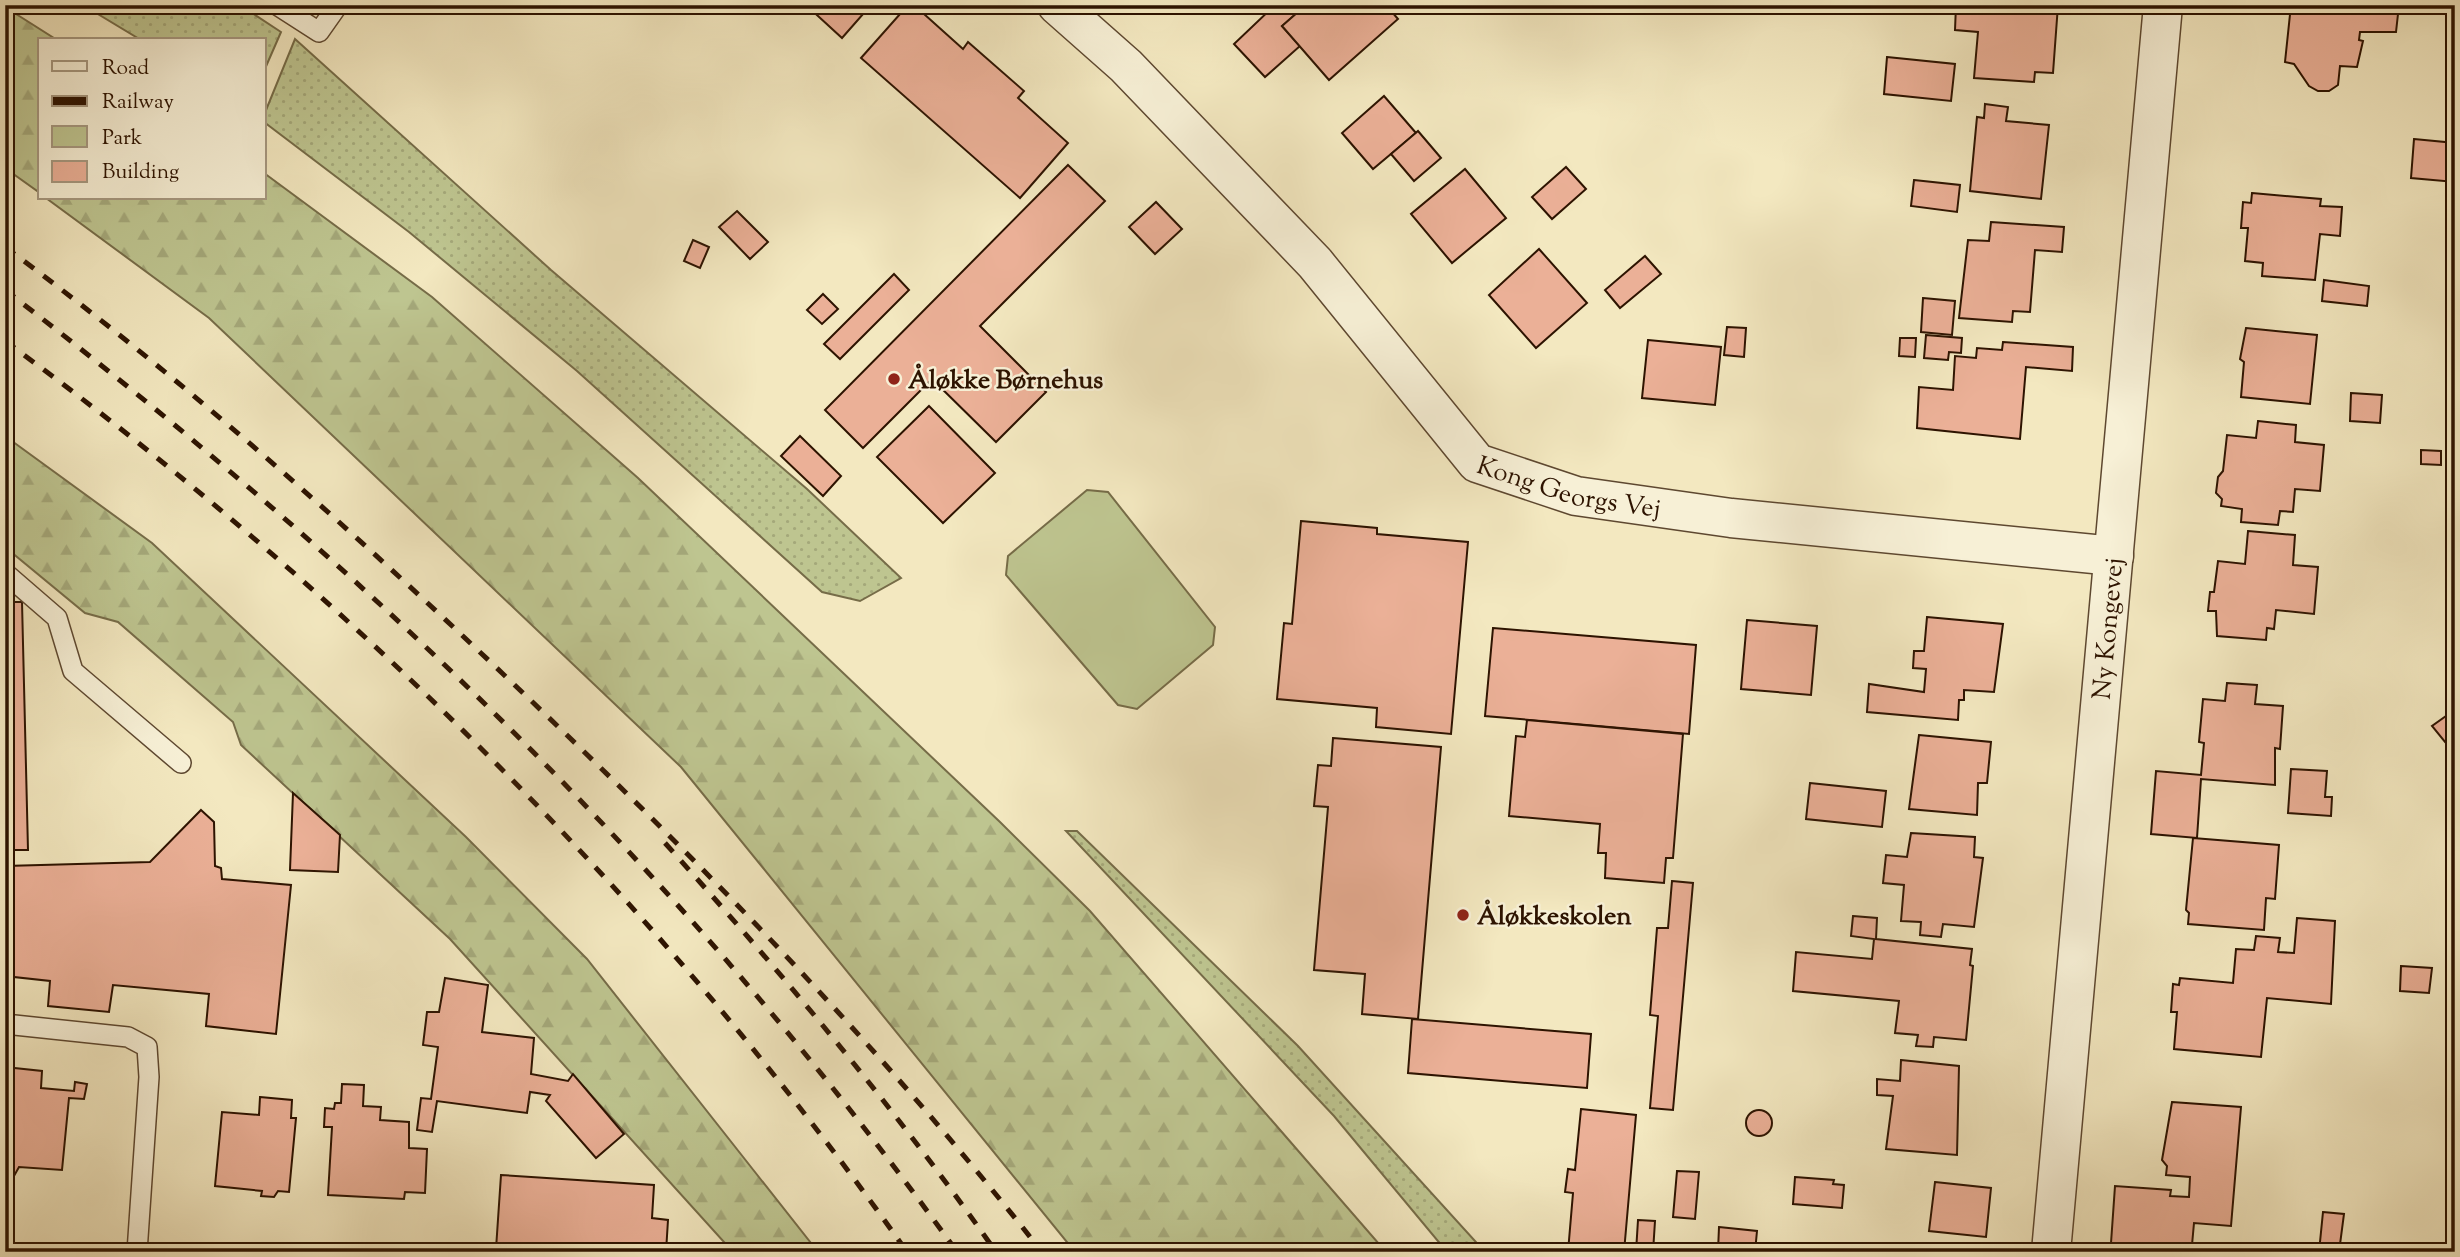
<svg xmlns="http://www.w3.org/2000/svg" width="2460" height="1257" font-family="'Sorts Mill Goudy',serif">
<style>
.green{fill:url(#green-dots);stroke:#766c48;stroke-width:2}
.forest{fill:url(#forest-firs);stroke:#766c48;stroke-width:2}
.pitch{fill:#bec590;stroke:#766c48;stroke-width:2}
.building{fill:#ebb097;stroke:#2d1300;stroke-width:2}
.lines{fill:none;stroke-linecap:round;stroke-linejoin:round}
.service-casing{stroke:#5e4830;stroke-width:22}
.minor-casing{stroke:#5e4830;stroke-width:41}
.service{stroke:#f7f0d6;stroke-width:19}
.minor{stroke:#f7f0d6;stroke-width:38}
.rail{stroke:#2d1300;stroke-width:5;stroke-dasharray:12 12;stroke-linecap:butt}
.poi-dot{fill:#8f2418;stroke:#f7f0d6;stroke-width:2.5}
.labels{text-anchor:middle;stroke-width:5;stroke-linejoin:round;paint-order:stroke}
.poi-label{font-size:26px;font-weight:bold;fill:#2d1300;stroke:#f7f0d6;text-anchor:start}
.street-label{font-size:26px;fill:#2d1300;stroke:#f7f0d6}
</style>
<defs>
<pattern id="green-dots" width="8" height="8" patternUnits="userSpaceOnUse" patternTransform="scale(1.75)"><rect width="8" height="8" fill="#bec590"/><path d="M2 2h.1M6 6h.1" fill="none" stroke="#a4a87a" stroke-width="1.8" stroke-linecap="round"/></pattern>
<pattern id="forest-firs" width="22" height="20" patternUnits="userSpaceOnUse" patternTransform="scale(1.75)"><rect width="22" height="20" fill="#bec590"/><path d="M5 1l3.5 6h-7zM16 11l3.5 6h-7z" fill="#a4a87a"/></pattern>
</defs>
<rect width="100%" height="100%" fill="#f3e8c0"/>
<filter id="stains"><feTurbulence type="fractalNoise" baseFrequency=".00286" numOctaves="4"/><feColorMatrix values="0 0 0 0 .2 0 0 0 0 .09 0 0 0 0 .02 0 0 0 .5 -.17"/></filter>
<radialGradient id="worn" r=".72"><stop offset=".6" stop-color="#630" stop-opacity="0"/><stop offset="1" stop-color="#630" stop-opacity=".3"/></radialGradient>
<!-- green -->
<g class="green">
<polygon points="83,5 240,5 281,32 264,71 264,40 141,40"/>
<polygon points="295,39 551,270 807,489 901,578 860,601 822,592 577,371 409,232 264,122 264,115"/>
<polygon points="1066,831 1077,831 1298,1046 1485,1252 1447,1252 1334,1116"/>
</g>
<!-- forest -->
<g class="forest">
<polygon points="5,7 57,40 40,40 40,193 5,168"/>
<polygon points="264,173 432,297 638,478 1000,822 1090,911 1386,1252 1075,1252 681,767 209,318 46,198 264,198"/>
<polygon points="5,436 152,543 466,837 587,959 818,1252 733,1252 450,939 241,745 233,722 118,622 85,613 5,547"/>
</g>
<!-- pitch -->
<polygon class="pitch" points="1087,490 1108,492 1215,627 1213,645 1137,709 1118,705 1006,575 1008,556"/>
<!-- building -->
<g class="building">
<polygon points="806,5 871,5 842,38"/>
<polygon points="908,5 914,5 963,49 968,42 1024,91 1018,98 1068,143 1020,198 861,58"/>
<polygon points="1275,5 1306,5 1282,26 1300,46 1265,77 1234,44"/>
<polygon points="1306,5 1386,5 1398,19 1329,80 1282,26"/>
<polygon points="1956,5 2058,5 2053,73 2035,72 2034,82 1974,78 1978,32 1955,30"/>
<polygon points="2291,5 2399,5 2396,32 2360,32 2359,40 2363,41 2357,67 2340,66 2338,85 2329,91 2318,91 2309,86 2294,64 2285,62"/>
<polygon points="1887,57 1955,64 1951,101 1884,94"/>
<polygon points="1384,96 1416,133 1373,169 1342,133"/>
<polygon points="1985,104 2008,107 2006,121 2049,125 2041,199 1970,191 1977,117 1984,118"/>
<polygon points="1418,131 1441,158 1414,181 1391,154"/>
<polygon points="2414,139 2455,143 2455,182 2411,178"/>
<polygon points="1068,165 1105,201 980,326 1046,392 996,442 932,379 863,448 825,410"/>
<polygon points="1566,167 1586,189 1552,219 1532,197"/>
<polygon points="1465,169 1506,218 1452,263 1411,214"/>
<polygon points="1914,180 1960,185 1957,212 1911,206"/>
<polygon points="2252,193 2321,199 2320,206 2342,207 2340,236 2320,234 2315,280 2262,276 2263,263 2245,261 2248,228 2241,228 2243,202 2251,203"/>
<polygon points="1156,202 1182,229 1155,254 1129,227"/>
<polygon points="737,211 768,242 750,259 719,227"/>
<polygon points="1991,222 2064,227 2062,252 2035,250 2030,312 2013,311 2012,322 1959,318 1968,240 1989,241"/>
<polygon points="693,240 709,247 700,268 684,261"/>
<polygon points="1539,249 1587,303 1536,348 1489,295"/>
<polygon points="1645,256 1661,274 1620,308 1605,290"/>
<polygon points="894,274 909,290 840,359 824,344"/>
<polygon points="2324,280 2369,286 2367,306 2322,301"/>
<polygon points="823,294 838,309 822,324 807,310"/>
<polygon points="1923,298 1955,301 1952,335 1921,332"/>
<polygon points="1727,327 1746,328 1744,357 1724,355"/>
<polygon points="2246,328 2317,335 2310,404 2241,397 2244,362 2240,359"/>
<polygon points="1926,335 1962,338 1961,353 1949,352 1948,360 1924,358"/>
<polygon points="1900,338 1916,338 1915,357 1899,356"/>
<polygon points="1648,340 1721,347 1715,405 1642,398"/>
<polygon points="2003,342 2073,347 2072,371 2026,367 2020,439 1917,428 1919,387 1953,390 1955,356 1976,358 1977,348 2002,350"/>
<polygon points="2351,393 2382,395 2380,423 2350,421"/>
<polygon points="929,406 995,473 943,523 877,457"/>
<polygon points="2258,421 2296,425 2295,442 2324,445 2320,491 2295,489 2293,512 2280,511 2278,525 2241,522 2242,509 2221,506 2222,499 2216,493 2218,477 2223,471 2227,435 2256,438"/>
<polygon points="800,436 841,476 823,496 781,456"/>
<polygon points="2421,450 2441,451 2441,465 2421,464"/>
<polygon points="1301,521 1377,528 1377,534 1468,542 1451,734 1376,727 1377,708 1277,699 1284,623 1292,624"/>
<polygon points="2248,531 2295,535 2293,565 2318,567 2314,614 2276,610 2274,629 2267,628 2266,640 2217,636 2216,611 2208,611 2210,592 2214,592 2218,561 2245,564"/>
<polygon points="5,602 22,602 28,850 5,850"/>
<polygon points="1927,617 2003,624 1994,692 1964,690 1964,700 1959,700 1958,720 1867,712 1869,684 1924,692 1926,669 1913,668 1914,651 1924,651"/>
<polygon points="1747,620 1817,626 1811,695 1741,689"/>
<polygon points="1493,628 1696,645 1689,734 1485,716"/>
<polygon points="2227,683 2257,685 2255,704 2283,706 2280,749 2275,748 2275,785 2201,779 2197,838 2151,834 2156,771 2201,775 2204,743 2199,742 2203,699 2225,701"/>
<polygon points="2453,711 2455,735 2445,742 2432,726"/>
<polygon points="1527,720 1683,734 1673,858 1666,858 1664,883 1605,878 1606,853 1598,853 1600,824 1509,816 1516,736 1525,737"/>
<polygon points="1919,735 1991,742 1987,783 1978,783 1977,815 1909,809"/>
<polygon points="1333,738 1441,747 1418,1019 1362,1014 1365,974 1314,970 1328,807 1314,806 1318,765 1331,766"/>
<polygon points="2291,769 2327,771 2325,797 2332,797 2331,816 2288,813"/>
<polygon points="1810,783 1886,791 1882,827 1806,819"/>
<polygon points="293,793 340,835 338,872 290,870"/>
<polygon points="201,810 214,822 215,866 221,868 222,879 291,885 276,1034 206,1026 209,994 113,985 109,1012 48,1006 50,981 5,976 5,866 150,862"/>
<polygon points="1911,833 1975,837 1974,857 1983,858 1974,927 1943,924 1941,937 1920,935 1921,922 1901,921 1904,885 1883,883 1886,855 1907,857"/>
<polygon points="2193,838 2279,845 2275,899 2266,898 2264,930 2188,924 2189,913 2186,910"/>
<polygon points="1672,881 1693,883 1673,1110 1650,1108 1658,1016 1650,1015 1657,928 1668,928"/>
<polygon points="1853,916 1877,918 1876,939 1972,949 1970,965 1973,966 1966,1040 1934,1037 1933,1047 1916,1046 1918,1035 1895,1033 1899,1001 1793,991 1796,952 1872,959 1874,939 1851,936"/>
<polygon points="2297,918 2335,921 2331,1004 2267,998 2261,1057 2174,1049 2177,1012 2171,1012 2173,984 2179,985 2180,978 2233,983 2236,949 2254,950 2256,936 2280,938 2278,952 2294,953"/>
<polygon points="2401,966 2432,968 2429,993 2400,991"/>
<polygon points="445,978 488,985 482,1032 534,1038 531,1074 568,1081 573,1074 624,1134 596,1158 546,1101 550,1095 530,1092 527,1113 437,1101 432,1132 417,1130 421,1098 431,1099 438,1047 423,1045 427,1012 439,1012"/>
<polygon points="1412,1019 1591,1034 1587,1088 1408,1073"/>
<polygon points="1901,1060 1959,1066 1957,1155 1886,1149 1893,1096 1877,1095 1877,1079 1900,1081"/>
<polygon points="5,1067 42,1071 41,1088 74,1091 75,1082 87,1084 84,1099 69,1098 62,1170 19,1167 14,1176 5,1175"/>
<polygon points="342,1084 364,1085 363,1106 381,1107 380,1120 409,1122 409,1148 427,1149 425,1193 405,1192 404,1199 328,1195 332,1127 324,1127 325,1108 334,1109 335,1103 341,1103"/>
<polygon points="260,1097 292,1100 291,1118 296,1118 289,1192 278,1191 274,1197 261,1196 262,1191 215,1186 222,1112 259,1115"/>
<polygon points="2172,1102 2241,1107 2231,1226 2194,1223 2192,1245 2166,1244 2166,1247 2111,1243 2115,1186 2171,1190 2170,1196 2189,1197 2190,1177 2166,1175 2167,1166 2162,1160"/>
<polygon points="1581,1109 1636,1115 1624,1252 1568,1252 1573,1193 1565,1192 1568,1169 1575,1170"/>
<circle cx="1759" cy="1123" r="13"/>
<polygon points="1677,1171 1699,1172 1695,1219 1673,1217"/>
<polygon points="501,1175 654,1185 652,1218 668,1220 666,1252 501,1252 496,1249"/>
<polygon points="1795,1177 1834,1180 1833,1184 1844,1185 1842,1208 1793,1204"/>
<polygon points="1935,1182 1991,1188 1986,1237 1929,1231"/>
<polygon points="2323,1212 2344,1214 2339,1252 2319,1252"/>
<polygon points="1638,1220 1655,1221 1653,1252 1636,1252"/>
<polygon points="1719,1227 1757,1231 1755,1252 1685,1252 1686,1248 1718,1251"/>
<polygon points="1814,1244 1888,1251 1888,1252 1813,1252"/>
</g>
<g class="lines">
<defs>
<g id="service">
<polyline points="277,5 319,32 338,5"/>
<polyline points="5,573 57,618 73,671 181,763"/>
<polyline points="5,1024 128,1037 147,1047 149,1077 137,1252"/>
</g>
<g id="minor">
<path id="s1" d="M 1057,5 L 1126,66 L 1315,263 L 1477,463 L 1576,496 L 1731,518 L 2114,556"/>
<path id="s2" d="M 2051,1252 L 2163,5"/>
</g>
</defs>
<!-- service casing -->
<use href="#service" class="service-casing"/>
<!-- minor casing -->
<use href="#minor" class="minor-casing"/>
<!-- service -->
<use href="#service" class="service"/>
<!-- minor -->
<use href="#minor" class="minor"/>
<!-- rail -->
<g class="rail">
<path d="M 5,247 C 181,377 344,523 502,673 C 694,855 878,1043 1042,1252"/>
<path d="M 5,290 C 369,569 689,879 957,1252"/>
<path d="M 5,341 C 349,593 661,903 907,1252"/>
<path d="M 665,843 C 782,973 895,1108 996,1252"/>
</g>
</g>
<!-- markers -->
<g class="poi-dot">
<circle cx="894" cy="379" r="7"/>
<circle cx="1463" cy="915" r="7"/>
</g>
<g class="labels">
<!-- poi labels -->
<g class="poi-label">
<text x="908" y="388">Åløkke Børnehus</text>
<text x="1477" y="924">Åløkkeskolen</text>
</g>
<!-- street labels -->
<g class="street-label">
<text dy="9" stroke="none"><textPath href="#s1" startOffset="718">Kong Georgs Vej</textPath></text>
<text dy="9" stroke="none"><textPath href="#s2" startOffset="626">Ny Kongevej</textPath></text>
</g>
</g>
<!-- margin -->
<rect width="2460" height="1257" fill="none" stroke="#f3e8c0" stroke-width="28"/>
<rect x="7" y="7" width="2446" height="1243" fill="none" stroke="#2d1300" stroke-width="3.5"/>
<rect x="14" y="14" width="2432" height="1229" fill="none" stroke="#2d1300" stroke-width="2"/>
<!-- legend -->
<rect x="38" y="38" width="228" height="161" fill="#f7f0d6" stroke="#a69880" stroke-width="2"/>
<rect x="52" y="61" width="35" height="10" fill="#f7f0d6" stroke="#a69880" stroke-width="2"/>
<text x="102" y="74" font-size="21" fill="#2d1300">Road</text>
<rect x="52" y="96" width="35" height="10" fill="#2d1300" stroke="#a69880" stroke-width="2"/>
<text x="102" y="108" font-size="21" fill="#2d1300">Railway</text>
<rect x="52" y="126" width="35" height="21" fill="#bec590" stroke="#a69880" stroke-width="2"/>
<text x="102" y="144" font-size="21" fill="#2d1300">Park</text>
<rect x="52" y="161" width="35" height="21" fill="#ebb097" stroke="#a69880" stroke-width="2"/>
<text x="102" y="178" font-size="21" fill="#2d1300">Building</text>
<rect width="100%" height="100%" filter="url(#stains)"/>
<rect width="100%" height="100%" fill="url(#worn)"/>
</svg>
